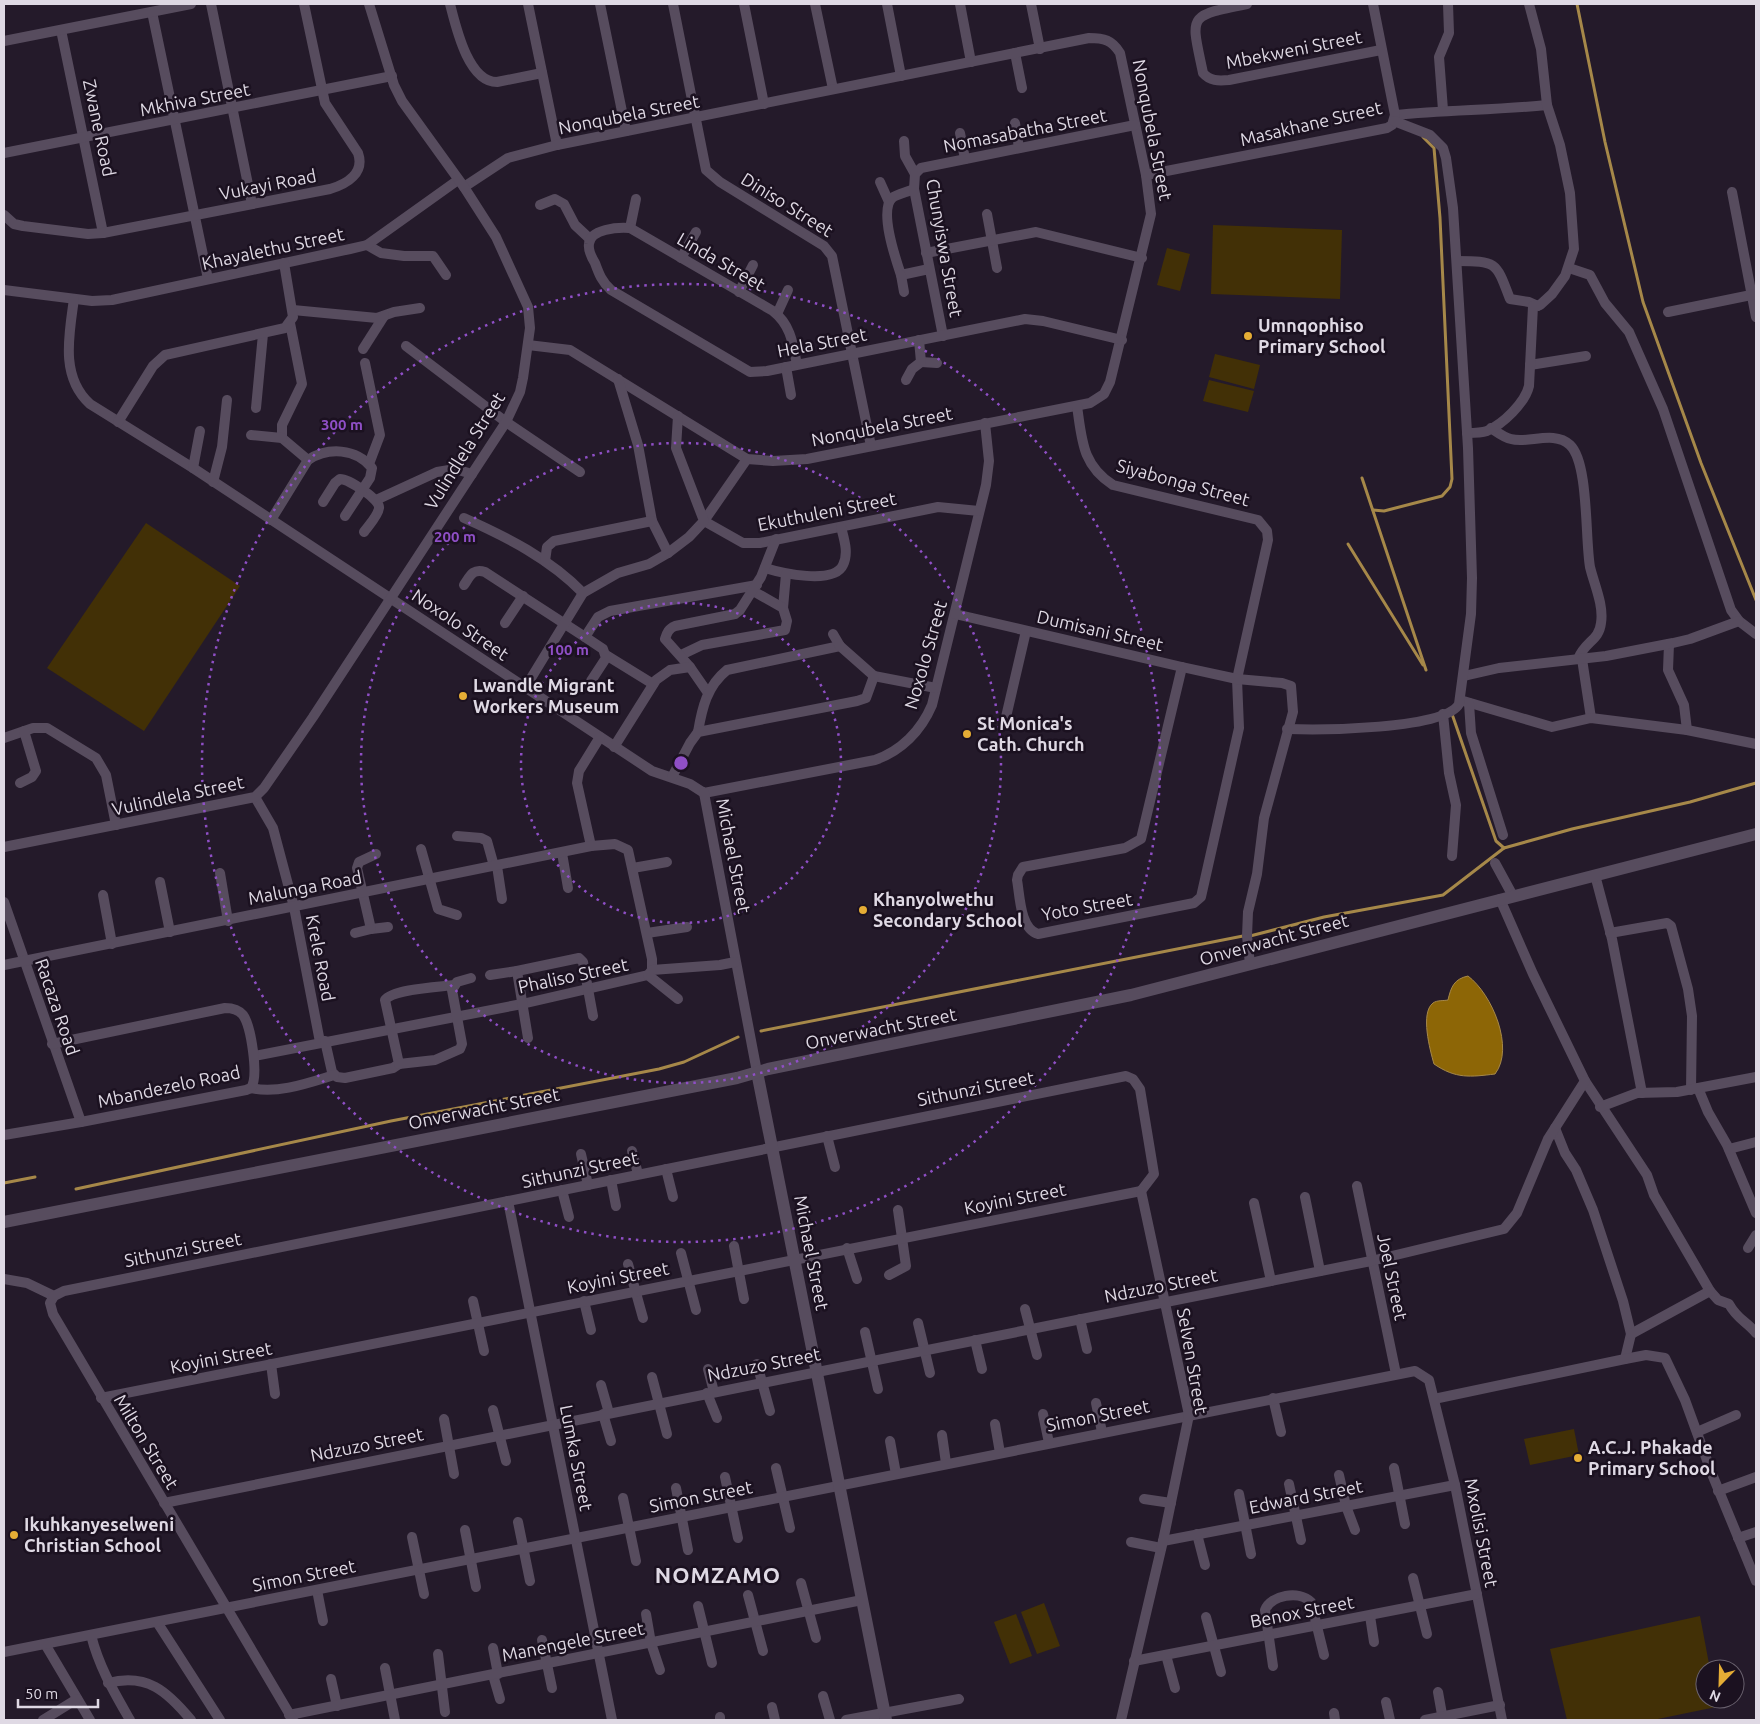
<svg xmlns="http://www.w3.org/2000/svg" width="1760" height="1724" font-family="Ubuntu,sans-serif">
<style>
.green{fill:#423006}
.water{fill:#8d6606;stroke:#a68849}
.lines{fill:none;stroke-linecap:round;stroke-linejoin:round}
.stream{stroke:#a68849;stroke-width:3}
.minor{stroke:#574c5e;stroke-width:10}
.tertiary{stroke:#574c5e;stroke-width:12}
.ring{fill:none;stroke:#8f4fc6;stroke-width:2.5;stroke-dasharray:2.5 5}
.poi-dot{fill:#e5ad35;stroke:#1b1120;stroke-width:2}
.labels{text-anchor:middle;stroke-width:5;stroke-linejoin:round;paint-order:stroke}
.street-label{font-size:18px;fill:#dfd9e4;stroke:#1b1120}
.poi-label{font-size:18px;font-weight:bold;fill:#dfd9e4;stroke:#1b1120;text-anchor:start}
.district-label{font-size:22px;font-weight:bold;letter-spacing:1px;fill:#dfd9e4;stroke:#1b1120}
.centre{fill:#8f4fc6;stroke:#1b1120;stroke-width:2.5}
.ring-label{font-size:15px;text-anchor:middle;font-weight:bold;fill:#8f4fc6;stroke:#1b1120;stroke-width:5;stroke-linejoin:round;paint-order:stroke}
</style>
<rect width="100%" height="100%" fill="#241a2a"/>
<!-- green -->
<g class="green">
<polygon points="1213,225 1342,230 1340,299 1211,294"/>
<polygon points="1167,248 1190,254 1180,291 1157,285"/>
<polygon points="1215,354 1260,365 1254,389 1209,377"/>
<polygon points="1209,380 1254,391 1248,412 1203,401"/>
<polygon points="146,523 240,586 144,731 47,668"/>
<polygon points="1574,1429 1579,1455 1530,1465 1524,1439"/>
<polygon points="1044,1603 1060,1646 1037,1654 1021,1612"/>
<polygon points="1016,1614 1032,1656 1010,1664 994,1622"/>
<polygon points="1700,1616 1710,1669 1705,1669 1705,1699 1715,1699 1716,1707 1653,1720 1567,1720 1550,1649"/>
</g>
<!-- water -->
<path class="water" d="M 1468,976 C 1492,994 1515,1048 1495,1074 C 1470,1077 1456,1079 1434,1064 C 1430,1050 1420,1013 1433,1003 C 1437,1000 1443,1001 1448,1000 C 1451,987 1454,979 1468,976 Z"/>
<g class="lines">
<!-- stream -->
<g class="stream">
<polyline points="1577,4 1605,142 1643,302 1701,463 1756,600"/>
<polyline points="1362,478 1426,670"/>
<polyline points="1373,510 1384,511 1442,496 1450,487 1452,479 1440,218 1434,148 1423,137"/>
<polyline points="1348,544 1423,665"/>
<polyline points="1452,714 1496,841 1504,848 1572,829 1690,802 1756,783"/>
<polyline points="1250,936 1324,917 1443,895 1504,848"/>
<polyline points="761,1031 1243,936"/>
<polyline points="4,1183 35,1177"/>
<polyline points="76,1189 391,1121 659,1069 684,1062 738,1037"/>
</g>
<!-- minor -->
<g class="minor">
<polyline points="211,4 252,204"/>
<path d="M 450,4 C 456,27 468,82 497,82 L 542,73"/>
<polyline points="528,4 557,145"/>
<polyline points="600,4 626,131"/>
<polyline points="673,4 706,170 720,182 824,246 832,256 871,446"/>
<polyline points="744,4 764,104"/>
<polyline points="815,4 833,89"/>
<polyline points="887,4 901,76"/>
<polyline points="960,4 971,62"/>
<polyline points="1031,4 1040,49"/>
<path d="M 1247,4 C 1186,16 1191,15 1203,73 C 1210,81 1218,81 1229,80 L 1381,50"/>
<polyline points="152,12 208,279"/>
<polyline points="61,30 103,233"/>
<polyline points="4,41 191,4"/>
<polyline points="1015,53 1022,88"/>
<polyline points="1443,110 1439,57 1449,33 1448,4"/>
<path d="M 1395,115 C 1446,110 1496,110 1547,105"/>
<polyline points="1015,123 1019,148"/>
<polyline points="960,133 965,159"/>
<polyline points="904,141 905,156 915,174"/>
<polyline points="4,153 392,76"/>
<polyline points="1146,175 1387,128 1392,125 1395,115 1373,4"/>
<polyline points="880,182 889,202"/>
<path d="M 464,187 L 508,158 L 557,145 L 1089,38 C 1104,38 1112,40 1120,53 L 1146,175 L 1151,214 L 1110,382 L 1104,394 L 1090,403 L 807,459 L 773,461 L 747,459 L 570,350 L 528,345"/>
<path d="M 914,189 C 908,192 897,194 892,198 C 879,211 896,260 901,275 L 929,269"/>
<polyline points="1732,192 1756,317"/>
<polyline points="540,205 555,199 564,204 575,225 590,239"/>
<polyline points="987,214 997,268"/>
<path d="M 4,215 L 14,224 L 23,226 L 88,234 L 103,233 L 330,189 C 347,184 365,173 358,153 L 325,103 L 304,4"/>
<polyline points="630,228 636,199"/>
<polyline points="367,245 381,253 404,256 433,256 446,275"/>
<polyline points="926,253 1036,232 1142,258"/>
<polyline points="681,258 696,232"/>
<path d="M 1457,261 C 1497,261 1496,262 1510,299 L 1529,302 L 1538,306"/>
<polyline points="1569,268 1590,275 1605,303 1629,332 1663,409 1731,610 1739,621 1756,634"/>
<polyline points="901,275 904,292"/>
<polyline points="4,290 92,301 112,300 350,249 367,245 458,180"/>
<polyline points="739,292 753,265"/>
<path d="M 74,299 C 69,335 60,377 90,404 L 193,468 L 652,771 L 690,784 L 704,793 L 875,760 C 901,751 921,731 932,705 L 986,485 L 989,461 L 985,423"/>
<polyline points="293,310 377,318 394,312 420,308"/>
<polyline points="1668,312 1756,294"/>
<polyline points="777,314 788,290"/>
<polyline points="290,323 302,384 282,425 282,438 308,460"/>
<polyline points="943,336 914,189 915,174 921,168 1135,125"/>
<polyline points="406,346 506,422 580,472"/>
<polyline points="363,349 384,316"/>
<polyline points="921,362 937,363"/>
<polyline points="365,363 380,435 369,464"/>
<path d="M 797,365 C 793,344 791,325 773,311 L 630,228 C 618,227 590,229 589,244 C 588,250 592,258 595,263 C 599,274 602,282 611,290 L 750,372 L 767,371 L 1025,319 L 1043,321 L 1122,340"/>
<polyline points="1530,365 1586,356"/>
<polyline points="786,367 791,395"/>
<polyline points="618,379 638,445 652,521 668,553"/>
<polyline points="906,380 912,369 921,362 919,340"/>
<path d="M 1077,406 C 1082,440 1082,465 1113,485 L 1258,520 L 1267,531 L 1268,540 L 1237,679 L 1239,728 L 1201,897 L 1194,903 L 1038,934 C 1020,929 1020,896 1017,880 L 1018,875 L 1023,867 L 1125,848 L 1141,839 L 1182,667"/>
<polyline points="256,408 263,334"/>
<polyline points="118,422 153,366 165,355 285,328 293,317 284,263"/>
<path d="M 1491,428 C 1497,432 1503,437 1511,439 C 1528,444 1554,430 1570,445 C 1589,463 1585,539 1590,567 C 1594,584 1604,605 1601,623 C 1599,641 1585,641 1578,659"/>
<path d="M 1467,433 C 1473,433 1481,433 1487,431 C 1503,424 1525,403 1529,386 L 1533,306 L 1540,305 L 1552,294 L 1565,276 L 1574,249 L 1570,193 L 1560,145 L 1547,105 L 1541,49 L 1529,4"/>
<polyline points="251,435 282,438"/>
<polyline points="747,459 704,521 743,543 760,543 938,507 979,511"/>
<polyline points="193,468 200,431"/>
<polyline points="213,482 222,447 227,400"/>
<polyline points="376,500 437,472 455,469 472,474"/>
<path d="M 323,502 L 335,483 L 340,479 C 349,479 381,500 379,508 C 378,516 369,525 364,532"/>
<path d="M 464,518 C 507,537 550,559 583,593"/>
<path d="M 271,520 L 308,460 C 328,447 356,448 372,468 L 370,478 L 345,516"/>
<polyline points="545,561 547,547 554,541 652,521"/>
<path d="M 765,568 C 781,573 834,585 843,565 C 849,553 844,539 841,527"/>
<path d="M 464,585 C 470,576 473,568 485,572 L 585,637"/>
<polyline points="783,608 786,574"/>
<polyline points="955,614 1182,667 1237,679 1282,683 1291,686 1293,712 1264,818 1257,874 1248,912 1247,936 1250,964"/>
<polyline points="505,623 523,596"/>
<polyline points="1669,644 1668,670 1684,705 1687,730"/>
<polyline points="606,655 653,684"/>
<polyline points="681,655 702,645 785,630 787,621 783,608 753,591"/>
<polyline points="1582,659 1591,718"/>
<polyline points="874,676 936,688"/>
<polyline points="1464,676 1499,668 1606,656 1673,643 1690,639 1739,621"/>
<polyline points="591,681 606,658 603,649 585,637 598,617 610,611 757,585"/>
<polyline points="525,688 583,593 618,573 649,564 668,553 689,537 704,521 676,448 678,416"/>
<path d="M 708,693 L 690,667 L 665,639 C 667,633 668,629 675,626 L 735,614 L 740,610 L 761,577 L 776,539"/>
<polyline points="1460,700 1552,727 1591,718 1687,730 1756,744"/>
<polyline points="1469,703 1471,733 1503,835"/>
<polyline points="1443,714 1449,773 1456,805 1452,856"/>
<polyline points="1006,717 1026,631"/>
<path d="M 1287,729 C 1317,730 1445,730 1459,704 L 1471,614 L 1472,578 L 1468,448 L 1453,208 L 1446,158 L 1443,148 L 1430,135 L 1394,121"/>
<path d="M 698,732 C 702,708 707,686 727,670 L 840,646"/>
<polyline points="4,738 33,728 47,728 96,758 106,775 116,825"/>
<polyline points="614,747 656,680 670,670 690,667"/>
<polyline points="672,777 690,743 698,732 857,701 866,698 874,676 840,646 833,634"/>
<polyline points="20,783 32,777 36,771 24,731"/>
<polyline points="704,793 757,1072"/>
<polyline points="255,797 273,828 294,907 320,1042"/>
<polyline points="457,836 481,838 487,841 494,866"/>
<polyline points="591,846 577,783 579,771 600,737"/>
<polyline points="4,847 255,797 264,788 313,717 506,422 520,392 523,378 530,328 528,307 496,237 464,187 402,101 394,85 369,4"/>
<polyline points="421,849 438,909 457,915"/>
<polyline points="562,853 568,888"/>
<polyline points="376,854 359,862 357,868 371,929 388,927"/>
<polyline points="1495,863 1513,896"/>
<polyline points="497,866 502,899"/>
<polyline points="633,868 667,862"/>
<polyline points="220,873 228,921"/>
<polyline points="1595,875 1612,939 1642,1093"/>
<polyline points="160,882 170,932"/>
<polyline points="103,895 112,944"/>
<path d="M 1500,899 L 1533,974 L 1585,1081 L 1647,1175 L 1654,1195 L 1710,1291 L 1718,1300 L 1729,1304 C 1737,1319 1746,1321 1756,1333"/>
<polyline points="4,902 81,1122"/>
<polyline points="355,933 371,929"/>
<polyline points="647,933 687,927"/>
<polyline points="1610,933 1667,923 1671,926 1688,989 1692,1016 1691,1090"/>
<polyline points="4,965 591,846 615,844 628,850 652,959 652,970 648,975 522,1004 254,1056"/>
<polyline points="652,970 720,965 735,962"/>
<polyline points="517,971 579,958 583,962 593,1016"/>
<polyline points="490,975 517,971 528,1038"/>
<polyline points="648,975 678,999"/>
<path d="M 325,1041 L 332,1072 L 337,1077 L 345,1078 L 393,1068 L 399,1064 L 385,1000 C 393,989 439,987 454,985"/>
<polyline points="399,1064 435,1060 460,1049 462,1044 452,990 457,982 471,978"/>
<path d="M 251,1088 C 278,1094 308,1083 334,1075"/>
<polyline points="1698,1088 1708,1112 1727,1145 1756,1213"/>
<polyline points="1600,1107 1637,1093 1677,1092 1756,1077"/>
<polyline points="1555,1128 1565,1153 1576,1170 1593,1210 1623,1301 1631,1334 1625,1359"/>
<path d="M 4,1135 L 81,1122 L 246,1090 L 251,1088 C 259,1076 251,1026 243,1015 C 238,1009 232,1008 225,1008 L 52,1044"/>
<polyline points="827,1136 835,1167"/>
<polyline points="1729,1149 1756,1142"/>
<polyline points="632,1151 638,1174"/>
<polyline points="581,1154 588,1185"/>
<polyline points="666,1169 673,1197"/>
<polyline points="611,1180 616,1206"/>
<polyline points="1357,1186 1396,1374"/>
<polyline points="562,1190 569,1217"/>
<polyline points="1305,1197 1320,1271"/>
<polyline points="508,1201 612,1720"/>
<polyline points="1254,1203 1271,1281"/>
<polyline points="734,1246 744,1299"/>
<polyline points="847,1248 857,1279"/>
<polyline points="1748,1248 1756,1235"/>
<polyline points="681,1253 696,1310"/>
<polyline points="628,1264 643,1318"/>
<polyline points="889,1275 906,1266 898,1210"/>
<polyline points="4,1279 27,1283 54,1296"/>
<polyline points="473,1301 484,1351"/>
<polyline points="584,1301 591,1330"/>
<polyline points="1025,1309 1037,1355"/>
<polyline points="1080,1319 1087,1349"/>
<polyline points="918,1323 930,1373"/>
<polyline points="865,1332 878,1389"/>
<polyline points="1631,1334 1710,1291"/>
<polyline points="975,1340 982,1369"/>
<polyline points="271,1364 275,1394"/>
<polyline points="757,1364 770,1411"/>
<polyline points="708,1369 714,1392"/>
<polyline points="652,1377 667,1434"/>
<polyline points="601,1385 609,1413"/>
<polyline points="707,1393 717,1418"/>
<polyline points="101,1398 1141,1191"/>
<polyline points="1273,1398 1281,1432"/>
<polyline points="1434,1399 1625,1359 1646,1355 1665,1358 1685,1400 1712,1474 1756,1581"/>
<polyline points="1096,1403 1102,1432"/>
<polyline points="493,1410 506,1461"/>
<polyline points="603,1414 611,1441"/>
<polyline points="1043,1414 1049,1443"/>
<polyline points="444,1419 454,1474"/>
<polyline points="995,1424 1000,1453"/>
<polyline points="1697,1432 1736,1415"/>
<polyline points="942,1435 946,1463"/>
<polyline points="890,1441 896,1474"/>
<polyline points="776,1468 790,1528"/>
<polyline points="1394,1468 1405,1524"/>
<polyline points="1339,1475 1346,1506 1355,1530"/>
<polyline points="725,1477 738,1538"/>
<polyline points="1289,1484 1301,1540"/>
<polyline points="676,1488 688,1550"/>
<polyline points="1718,1491 1756,1477"/>
<polyline points="1239,1494 1251,1554"/>
<polyline points="623,1498 636,1561"/>
<polyline points="1144,1499 1171,1503"/>
<polyline points="164,1503 1371,1261 1504,1229 1517,1213 1548,1139 1585,1081"/>
<polyline points="518,1522 530,1581"/>
<polyline points="465,1530 476,1587"/>
<polyline points="1197,1534 1205,1565"/>
<polyline points="412,1537 424,1594"/>
<polyline points="1738,1538 1756,1532"/>
<polyline points="1163,1541 1455,1485"/>
<polyline points="1131,1542 1161,1548"/>
<polyline points="1413,1578 1427,1634"/>
<polyline points="801,1583 816,1638"/>
<polyline points="317,1590 323,1621"/>
<polyline points="748,1595 763,1651"/>
<polyline points="698,1606 712,1663"/>
<polyline points="646,1614 651,1643 660,1670"/>
<polyline points="1370,1616 1374,1642"/>
<polyline points="1206,1617 1221,1672"/>
<polyline points="157,1622 220,1720"/>
<path d="M 91,1635 C 99,1667 114,1692 130,1720"/>
<polyline points="542,1640 552,1688"/>
<polyline points="45,1644 90,1720"/>
<polyline points="493,1648 498,1674"/>
<polyline points="4,1652 1415,1371 1429,1380 1455,1485 1502,1720"/>
<polyline points="438,1654 445,1712"/>
<polyline points="1166,1655 1175,1688"/>
<polyline points="1134,1661 1477,1594"/>
<path d="M 1273,1666 L 1265,1610 C 1271,1595 1299,1590 1311,1602 L 1324,1655"/>
<polyline points="385,1668 395,1720"/>
<polyline points="493,1675 500,1699"/>
<polyline points="331,1679 337,1706"/>
<path d="M 108,1683 C 147,1673 167,1691 191,1720"/>
<polyline points="1438,1692 1443,1720"/>
<polyline points="823,1696 830,1720"/>
<polyline points="1386,1702 1390,1720"/>
<polyline points="772,1707 775,1720"/>
<polyline points="1334,1713 1335,1720"/>
<polyline points="289,1715 862,1600"/>
<polyline points="720,1717 720,1720"/>
<polyline points="43,1720 77,1699"/>
<polyline points="293,1720 53,1314 50,1303 54,1296 64,1291 1126,1076 1133,1079 1140,1089 1154,1174 1141,1191"/>
<polyline points="846,1720 959,1699"/>
<polyline points="1121,1720 1163,1541 1189,1415 1141,1191"/>
<polyline points="1425,1720 1500,1705"/>
</g>
<!-- tertiary -->
<g class="tertiary">
<polyline points="757,1072 886,1720"/>
<polyline points="4,1222 737,1078 768,1069 1131,995 1756,834"/>
</g>
</g>
<!-- distance rings -->
<g class="ring">
<circle cx="681" cy="763" r="160"/>
<circle cx="681" cy="763" r="320"/>
<circle cx="681" cy="763" r="479"/>
</g>
<!-- markers -->
<g class="poi-dot">
<circle cx="1248" cy="336" r="5"/>
<circle cx="463" cy="696" r="5"/>
<circle cx="967" cy="734" r="5"/>
<circle cx="863" cy="910" r="5"/>
<circle cx="1578" cy="1458" r="5"/>
<circle cx="14" cy="1535" r="5"/>
</g>
<g class="labels">
<!-- street labels -->
<g class="street-label">
<text transform="translate(1294 50) rotate(-11)" y="6">Mbekweni Street</text>
<text transform="translate(195 100) rotate(-11)" y="6">Mkhiva Street</text>
<text transform="translate(629 115) rotate(-11)" y="6">Nonqubela Street</text>
<text transform="translate(1311 124) rotate(-13)" y="6">Masakhane Street</text>
<text transform="translate(99 128) rotate(78)" y="6">Zwane Road</text>
<text transform="translate(1152 130) rotate(79)" y="6">Nonqubela Street</text>
<text transform="translate(1025 131) rotate(-11)" y="6">Nomasabatha Street</text>
<text transform="translate(268 185) rotate(-11)" y="6">Vukayi Road</text>
<text transform="translate(787 205) rotate(32)" y="6">Diniso Street</text>
<text transform="translate(944 248) rotate(80)" y="6">Chunyiswa Street</text>
<text transform="translate(273 249) rotate(-12)" y="6">Khayalethu Street</text>
<text transform="translate(721 262) rotate(30)" y="6">Linda Street</text>
<text transform="translate(822 343) rotate(-11)" y="6">Hela Street</text>
<text transform="translate(882 427) rotate(-11)" y="6">Nonqubela Street</text>
<text transform="translate(465 451) rotate(-58)" y="6">Vulindlela Street</text>
<text transform="translate(1183 483) rotate(15)" y="6">Siyabonga Street</text>
<text transform="translate(827 512) rotate(-11)" y="6">Ekuthuleni Street</text>
<text transform="translate(460 625) rotate(34)" y="6">Noxolo Street</text>
<text transform="translate(1100 631) rotate(13)" y="6">Dumisani Street</text>
<text transform="translate(926 655) rotate(-74)" y="6">Noxolo Street</text>
<text transform="translate(178 796) rotate(-12)" y="6">Vulindlela Street</text>
<text transform="translate(733 856) rotate(79)" y="6">Michael Street</text>
<text transform="translate(305 888) rotate(-11)" y="6">Malunga Road</text>
<text transform="translate(1087 907) rotate(-10)" y="6">Yoto Street</text>
<text transform="translate(1274 940) rotate(-15)" y="6">Onverwacht Street</text>
<text transform="translate(320 958) rotate(79)" y="6">Krele Road</text>
<text transform="translate(573 976) rotate(-12)" y="6">Phaliso Street</text>
<text transform="translate(57 1007) rotate(71)" y="6">Racaza Road</text>
<text transform="translate(881 1029) rotate(-11)" y="6">Onverwacht Street</text>
<text transform="translate(169 1087) rotate(-12)" y="6">Mbandezelo Road</text>
<text transform="translate(976 1089) rotate(-11)" y="6">Sithunzi Street</text>
<text transform="translate(484 1109) rotate(-11)" y="6">Onverwacht Street</text>
<text transform="translate(580 1170) rotate(-12)" y="6">Sithunzi Street</text>
<text transform="translate(1015 1199) rotate(-11)" y="6">Koyini Street</text>
<text transform="translate(183 1250) rotate(-11)" y="6">Sithunzi Street</text>
<text transform="translate(811 1253) rotate(79)" y="6">Michael Street</text>
<text transform="translate(1392 1277) rotate(78)" y="6">Joel Street</text>
<text transform="translate(618 1278) rotate(-11)" y="6">Koyini Street</text>
<text transform="translate(1161 1286) rotate(-11)" y="6">Ndzuzo Street</text>
<text transform="translate(221 1358) rotate(-11)" y="6">Koyini Street</text>
<text transform="translate(1192 1361) rotate(80)" y="6">Selven Street</text>
<text transform="translate(764 1365) rotate(-11)" y="6">Ndzuzo Street</text>
<text transform="translate(1098 1416) rotate(-11)" y="6">Simon Street</text>
<text transform="translate(146 1442) rotate(59)" y="6">Milton Street</text>
<text transform="translate(367 1445) rotate(-11)" y="6">Ndzuzo Street</text>
<text transform="translate(576 1458) rotate(79)" y="6">Lumka Street</text>
<text transform="translate(701 1497) rotate(-11)" y="6">Simon Street</text>
<text transform="translate(1306 1497) rotate(-11)" y="6">Edward Street</text>
<text transform="translate(1481 1533) rotate(79)" y="6">Mxolisi Street</text>
<text transform="translate(304 1576) rotate(-11)" y="6">Simon Street</text>
<text transform="translate(1302 1612) rotate(-11)" y="6">Benox Street</text>
<text transform="translate(573 1642) rotate(-11)" y="6">Manengele Street</text>
</g>
<!-- poi labels -->
<g class="poi-label">
<text x="1258" y="332">Umnqophiso<tspan x="1258" dy="21">Primary School</tspan></text>
<text x="473" y="692">Lwandle Migrant<tspan x="473" dy="21">Workers Museum</tspan></text>
<text x="977" y="730">St Monica's<tspan x="977" dy="21">Cath. Church</tspan></text>
<text x="873" y="906">Khanyolwethu<tspan x="873" dy="21">Secondary School</tspan></text>
<text x="1588" y="1454">A.C.J. Phakade<tspan x="1588" dy="21">Primary School</tspan></text>
<text x="24" y="1531">Ikuhkanyeselweni<tspan x="24" dy="21">Christian School</tspan></text>
</g>
<!-- district labels -->
<g class="district-label">
<text x="718" y="1583">NOMZAMO</text>
</g>
</g>
<circle cx="681" cy="763" r="8" class="centre"/>
<g class="ring-label">
<text x="342" y="430">300 m</text>
<text x="455" y="542">200 m</text>
<text x="568" y="655">100 m</text>
</g>
<!-- border -->
<rect width="1760" height="1724" fill="none" stroke="#dfd9e4" stroke-width="10"/>
<!-- north arrow -->
<g transform="translate(1720 1684) rotate(203)"><circle r="24" fill="#1b1120" stroke="#69616e"/>
<path d="M0-4L9 19L0 12L-9 19Z" fill="#e5ad35"/>
<text y="-8" font-size="14" font-weight="bold" text-anchor="middle" fill="#dfd9e4">N</text>
</g>
<!-- scale -->
<path d="M18 1699v8h80v-8" fill="none" stroke="#dfd9e4" stroke-width="2.5"/>
<text x="25" y="1699" font-size="15" fill="#dfd9e4" stroke="#1b1120" stroke-width="4" paint-order="stroke">50 m</text>
</svg>
